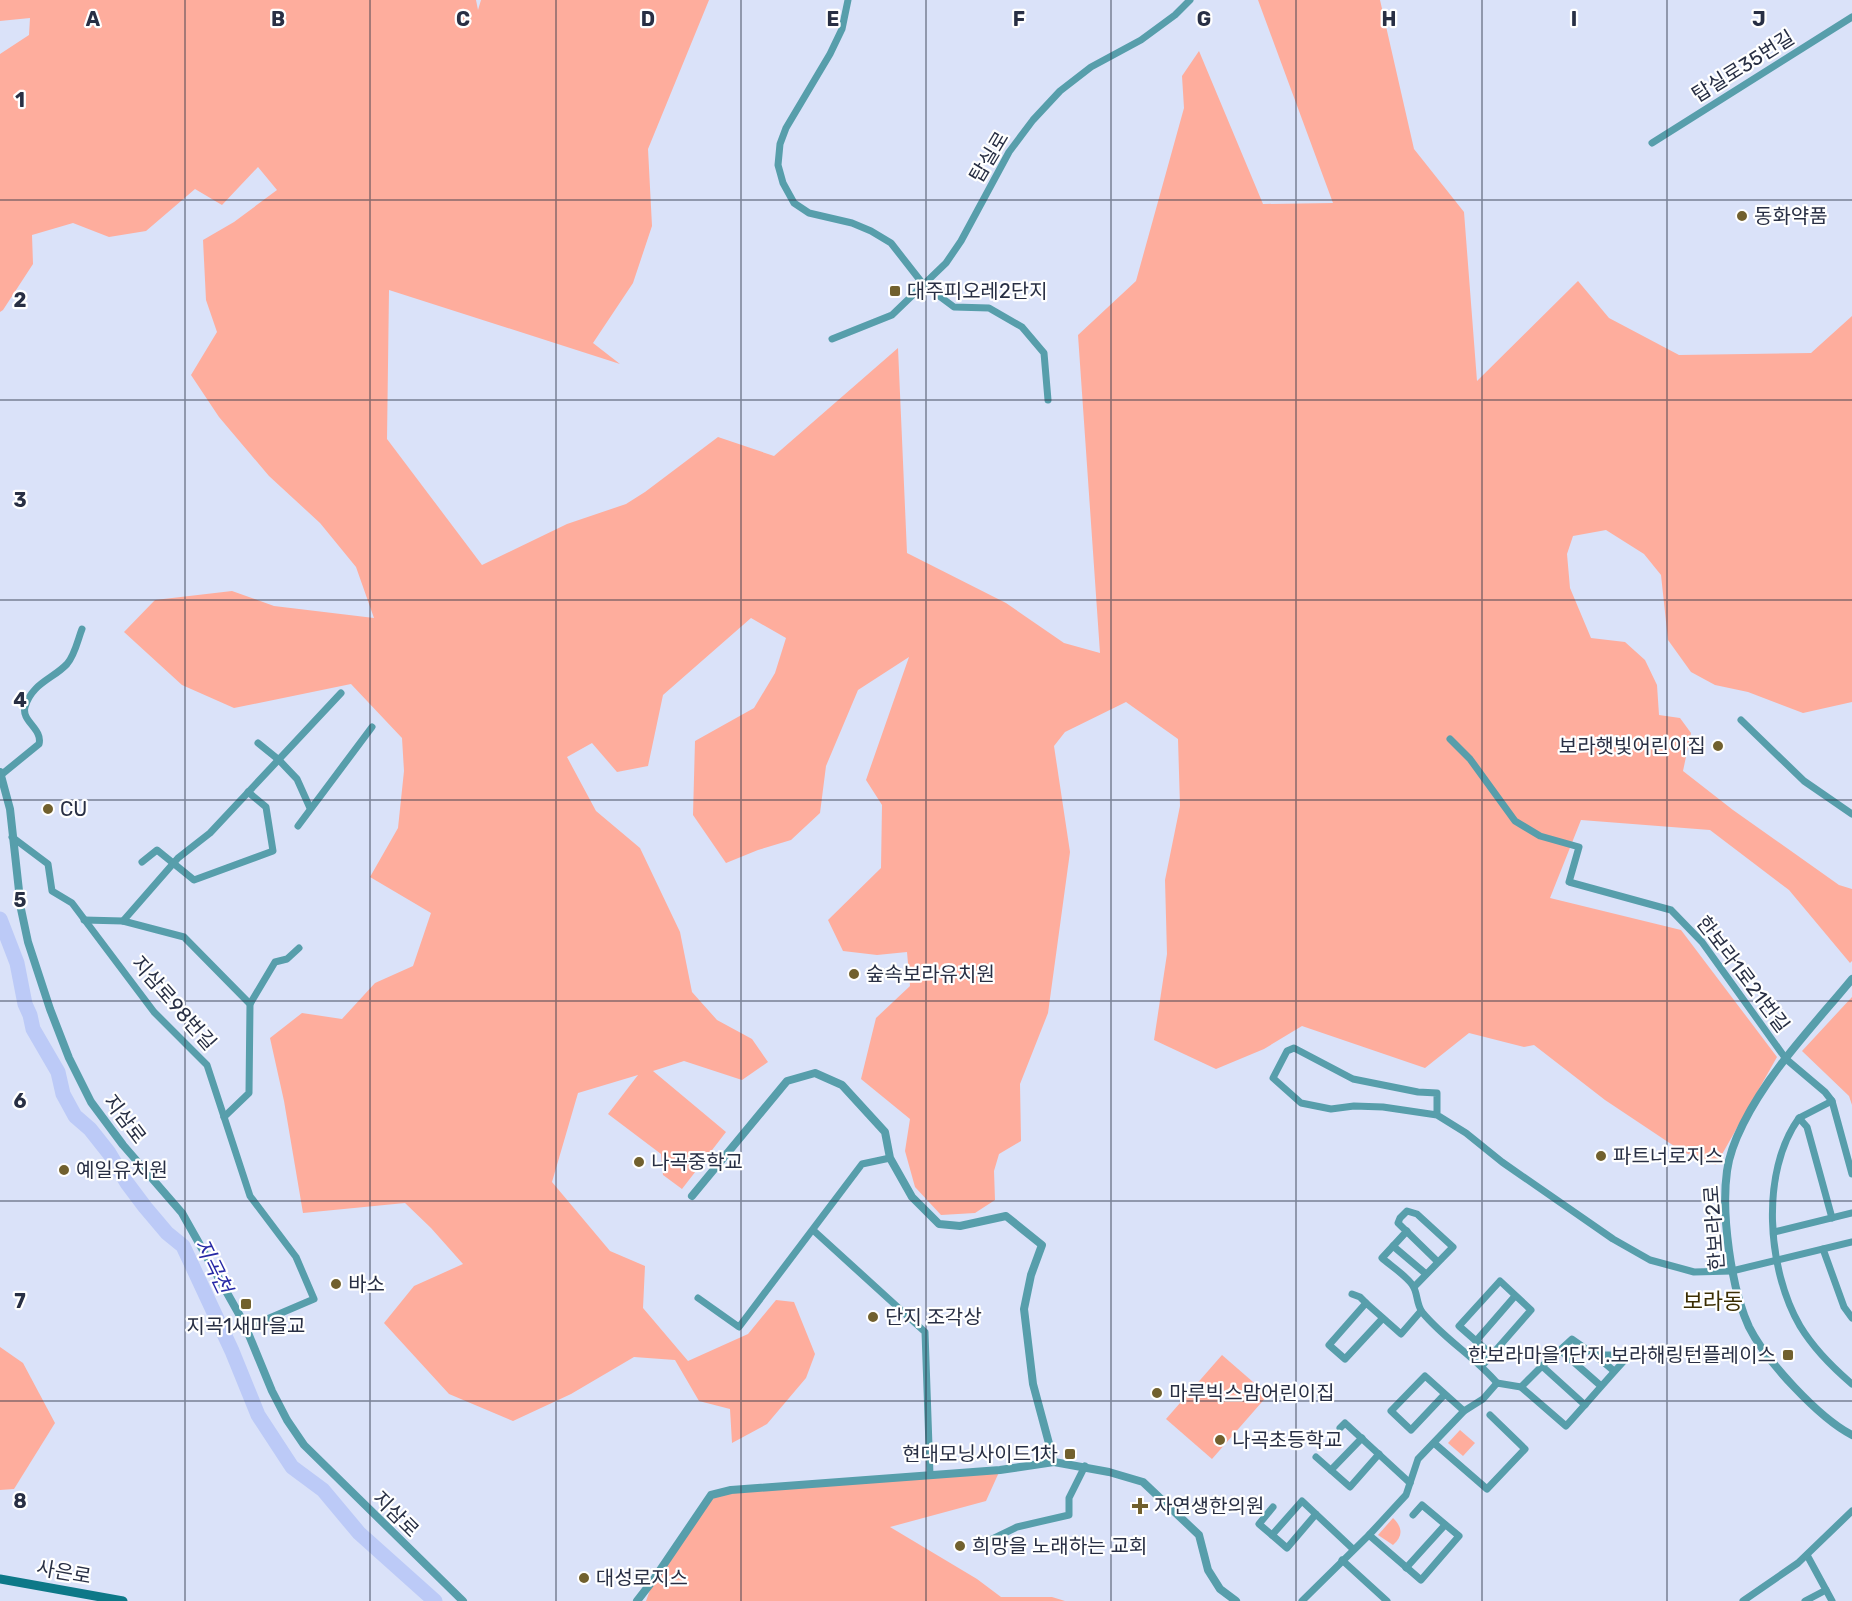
<svg xmlns="http://www.w3.org/2000/svg" width="1852" height="1601" font-family="Rubik,'Noto Sans KR',sans-serif">
<style>
.green{fill:#fead9d}
.lines{fill:none;stroke-linecap:round;stroke-linejoin:round}
.river{stroke:#bccaf7;stroke-width:15}
.minor{stroke:#579eab;stroke-width:7}
.tertiary{stroke:#579eab;stroke-width:8}
.secondary{stroke:#0d7888;stroke-width:9}
.grid{fill:none;stroke:#282f44;stroke-width:1.5;stroke-opacity:0.55}
.poi-dot{fill:#71602e;stroke:#fff;stroke-width:2}
.labels{text-anchor:middle;stroke-width:4.5;stroke-linejoin:round;paint-order:stroke}
.street-label{font-size:20px;fill:#282f44;stroke:#fff}
.poi-label{font-size:20px;fill:#282f44;stroke:#fff;text-anchor:start}
.water-label{font-size:21px;font-style:italic;fill:#2729a6;stroke:#fff}
.quarter-label{font-size:22px;fill:#3b2e03;stroke:#fff}
.grid-label{font-size:20px;text-anchor:middle;font-weight:bold;fill:#282f44;stroke:#fff;stroke-width:4.5;stroke-linejoin:round;paint-order:stroke}
</style>
<rect width="100%" height="100%" fill="#dae2f9"/>
<!-- green -->
<g class="green">
<polygon points="0,0 476,0 478,10 481,0 709,0 648,149 652,226 633,283 593,343 620,364 389,290 387,439 482,565 567,524 626,504 645,492 718,437 774,456 898,348 907,553 1006,603 1064,643 1100,653 1078,335 1136,281 1184,108 1182,76 1199,51 1263,204 1333,203 1258,0 1380,0 1414,149 1464,212 1477,381 1578,281 1609,318 1679,355 1811,353 1852,316 1852,702 1803,713 1748,692 1715,685 1691,672 1668,640 1661,575 1644,554 1606,530 1573,536 1567,554 1570,588 1591,638 1625,642 1645,660 1657,685 1659,715 1680,718 1691,733 1683,771 1733,810 1839,885 1852,889 1852,961 1850,963 1789,890 1710,830 1581,820 1550,898 1681,930 1777,1057 1716,1165 1683,1152 1605,1100 1534,1045 1524,1047 1469,1033 1425,1068 1302,1026 1264,1049 1216,1069 1154,1040 1167,954 1165,880 1180,806 1178,739 1126,702 1065,732 1054,746 1070,852 1048,1013 1020,1084 1021,1141 999,1154 994,1171 995,1200 975,1213 941,1215 915,1187 905,1151 910,1119 861,1079 876,1018 910,986 907,952 877,955 843,951 828,920 881,868 882,805 866,780 909,657 858,690 826,766 820,813 791,840 758,850 726,863 693,815 695,741 754,708 775,673 786,638 751,618 663,695 648,766 617,772 592,743 567,757 596,811 640,848 680,932 692,992 717,1020 752,1039 768,1062 742,1080 684,1061 653,1071 726,1132 682,1189 663,1175 661,1154 608,1114 638,1075 578,1093 552,1182 610,1251 645,1266 643,1308 688,1361 748,1334 776,1300 794,1302 815,1354 806,1378 767,1424 732,1443 730,1409 699,1401 675,1360 634,1357 571,1394 513,1421 449,1394 384,1323 414,1286 463,1264 431,1228 405,1203 303,1213 284,1101 270,1038 302,1013 342,1019 375,983 413,966 431,913 370,877 398,828 404,771 402,738 351,684 234,708 182,685 124,632 155,600 232,591 274,606 374,618 356,567 320,523 269,476 219,417 191,375 217,332 206,300 203,240 234,222 277,190 258,167 222,205 195,189 146,231 109,237 73,223 32,235 33,264 3,310 0,312 0,54 29,35 30,18 0,21"/>
<polygon points="1852,997 1852,1105 1849,1096 1802,1051"/>
<polygon points="0,1347 23,1363 55,1423 14,1489 0,1490"/>
<polygon points="1222,1355 1268,1395 1212,1459 1166,1419"/>
<polygon points="1460,1430 1475,1443 1463,1456 1448,1443"/>
<polygon points="1000,1470 986,1501 890,1527 977,1579 1001,1597 1052,1597 1065,1601 646,1601 654,1579 711,1495"/>
<path d="M 1393,1518 C 1403,1528 1403,1536 1393,1545 L 1378,1535 Z"/>
</g>
<g class="lines">
<!-- river -->
<polyline class="river" points="0,919 17,963 25,1004 30,1015 33,1029 58,1072 63,1094 75,1116 90,1129 109,1153 127,1183 145,1207 167,1233 183,1246 232,1351 258,1415 292,1467 323,1490 359,1533 435,1601"/>
<!-- minor -->
<g class="minor">
<polyline points="848,0 842,29 830,54 786,128 780,144 778,165 783,183 794,203 809,213 852,223 871,231 891,243 923,284 954,307 989,308 1022,327 1044,353 1048,400"/>
<polyline points="1652,143 1852,17"/>
<polyline points="832,339 892,315 946,263 961,241 1009,152 1033,120 1060,91 1091,67 1141,40 1175,15 1190,0"/>
<polyline points="1741,720 1804,781 1852,814"/>
<polyline points="1450,739 1470,759 1515,821 1540,836 1579,847 1569,882 1671,910 1702,942 1786,1059 1825,1092 1832,1101 1852,1174"/>
<polyline points="258,743 279,760 297,779 310,808"/>
<path d="M 1,775 L 39,744 C 43,729 21,721 25,707 C 32,683 53,679 67,664 C 75,655 78,639 82,629"/>
<polyline points="298,826 372,727"/>
<polyline points="12,837 48,864 52,891 72,903 154,1012 207,1065 250,1196 296,1257 314,1299 246,1328"/>
<polyline points="142,862 157,850 194,880 273,851 266,807 248,792"/>
<polyline points="84,920 123,921 184,937 250,1004 249,1093 224,1117"/>
<polyline points="123,921 178,858 210,833 341,693"/>
<polyline points="250,1004 275,962 287,959 299,948"/>
<polyline points="1437,1115 1437,1093 1418,1092 1353,1079 1294,1048 1287,1051 1273,1078 1301,1103 1331,1109 1354,1106 1383,1107 1437,1115 1466,1133 1502,1162 1613,1239 1650,1260 1694,1272 1732,1271 1852,1242"/>
<polyline points="1799,1118 1832,1101"/>
<path d="M 1832,1218 L 1807,1127 L 1799,1118 C 1760,1172 1767,1269 1800,1326 C 1814,1349 1832,1367 1852,1384"/>
<polyline points="813,1230 925,1332 930,1475"/>
<path d="M 1407,1231 L 1382,1258 C 1390,1265 1408,1277 1413,1286 C 1418,1294 1416,1303 1422,1312 C 1444,1339 1475,1357 1497,1383"/>
<polyline points="1774,1232 1852,1213"/>
<polyline points="1393,1246 1426,1274"/>
<polyline points="1823,1249 1844,1307 1852,1318"/>
<polyline points="1414,1287 1453,1247 1417,1214 1407,1211 1400,1218 1398,1223 1438,1262"/>
<polyline points="1352,1294 1360,1297 1366,1303"/>
<polyline points="698,1298 739,1327 862,1164 890,1158"/>
<polyline points="1383,1318 1366,1303 1329,1345 1345,1359 1383,1318 1401,1334 1421,1311"/>
<polyline points="1476,1341 1515,1296"/>
<polyline points="1595,1355 1614,1371"/>
<polyline points="1482,1366 1531,1310 1500,1281 1459,1326 1492,1355"/>
<polyline points="1542,1366 1560,1350"/>
<polyline points="1521,1387 1542,1366 1585,1405"/>
<polyline points="1445,1394 1411,1430 1391,1411 1425,1376 1464,1411"/>
<polyline points="1340,1428 1345,1423 1410,1483"/>
<polyline points="1434,1443 1487,1489 1525,1449 1490,1415"/>
<polyline points="1316,1457 1350,1487 1379,1454"/>
<polyline points="1331,1470 1362,1438"/>
<polyline points="1316,1514 1287,1548 1272,1535 1302,1501 1353,1549"/>
<polyline points="1272,1535 1259,1524 1273,1507"/>
<polyline points="1369,1535 1421,1580 1459,1536 1422,1505 1413,1515"/>
<polyline points="984,1543 1017,1527 1069,1515 1069,1498 1085,1466"/>
<polyline points="1807,1555 1832,1601"/>
<polyline points="1342,1560 1387,1601"/>
<polyline points="1406,1568 1445,1525"/>
<path d="M 1302,1601 L 1369,1535 L 1406,1495 L 1418,1459 L 1464,1411 L 1483,1399 L 1497,1383 L 1521,1387 L 1566,1426 C 1585,1405 1604,1383 1623,1362 L 1615,1355 L 1595,1355 L 1572,1339 L 1560,1350 L 1601,1386"/>
<polyline points="1743,1601 1798,1563 1852,1511"/>
<polyline points="1805,1601 1826,1590"/>
</g>
<!-- tertiary -->
<g class="tertiary">
<polyline points="0,772 10,809 21,909 28,942 50,1009 69,1058 91,1102 123,1145 182,1213 244,1323 272,1391 287,1420 304,1445 463,1601"/>
<path d="M 1852,979 C 1814,1025 1770,1070 1743,1124 C 1736,1138 1729,1155 1727,1171 C 1721,1214 1731,1288 1749,1327 C 1766,1361 1819,1418 1852,1435"/>
<polyline points="692,1196 787,1081 815,1073 842,1085 885,1132 890,1158 912,1197 939,1224 960,1226 1006,1216 1042,1245 1031,1275 1024,1309 1033,1384 1054,1462 1109,1472 1143,1482 1199,1535 1208,1570 1220,1589 1236,1601"/>
<polyline points="637,1601 654,1579 711,1495 731,1490 1000,1470 1054,1462"/>
</g>
<!-- secondary -->
<polyline class="secondary" points="0,1579 123,1601"/>
</g>
<!-- grid -->
<path class="grid" d="M 185,0 L 185,1601M 370,0 L 370,1601M 556,0 L 556,1601M 741,0 L 741,1601M 926,0 L 926,1601M 1111,0 L 1111,1601M 1296,0 L 1296,1601M 1482,0 L 1482,1601M 1667,0 L 1667,1601M 0,200 L 1852,200M 0,400 L 1852,400M 0,600 L 1852,600M 0,800 L 1852,800M 0,1001 L 1852,1001M 0,1201 L 1852,1201M 0,1401 L 1852,1401"/>
<!-- markers -->
<g class="poi-dot">
<circle cx="1742" cy="216" r="6"/>
<rect x="889" y="285" width="12" height="12" rx="3"/>
<circle cx="1718" cy="746" r="6"/>
<circle cx="48" cy="809" r="6"/>
<circle cx="854" cy="974" r="6"/>
<circle cx="1601" cy="1156" r="6"/>
<circle cx="639" cy="1162" r="6"/>
<circle cx="64" cy="1170" r="6"/>
<circle cx="336" cy="1284" r="6"/>
<rect x="240" y="1298" width="12" height="12" rx="3"/>
<circle cx="873" cy="1317" r="6"/>
<rect x="1782" y="1349" width="12" height="12" rx="3"/>
<circle cx="1157" cy="1393" r="6"/>
<circle cx="1220" cy="1440" r="6"/>
<rect x="1064" y="1448" width="12" height="12" rx="3"/>
<path d="M1137 1497h6v6h6v6h-6v6h-6v-6h-6v-6h6z"/>
<circle cx="960" cy="1546" r="6"/>
<circle cx="584" cy="1578" r="6"/>
</g>
<g class="labels">
<!-- street labels -->
<g class="street-label">
<text transform="translate(1743 66) rotate(-32)" y="7">탑실로35번길</text>
<text transform="translate(989 157) rotate(-59)" y="7">탑실로</text>
<text transform="translate(1743 974) rotate(53)" y="7">한보라1로21번길</text>
<text transform="translate(174 1003) rotate(49)" y="7">지삼로98번길</text>
<text transform="translate(125 1119) rotate(53)" y="7">지삼로</text>
<text transform="translate(1714 1228) rotate(-94)" y="7">한보라2로</text>
<text transform="translate(396 1514) rotate(45)" y="7">지삼로</text>
<text transform="translate(64 1572) rotate(10)" y="7">사은로</text>
</g>
<!-- poi labels -->
<g class="poi-label">
<text x="1754" y="223">동화약품</text>
<text x="907" y="298">대주피오레2단지</text>
<text x="1706" y="753" text-anchor="end">보라햇빛어린이집</text>
<text x="60" y="816">CU</text>
<text x="866" y="981">숲속보라유치원</text>
<text x="1613" y="1163">파트너로지스</text>
<text x="651" y="1169">나곡중학교</text>
<text x="76" y="1177">예일유치원</text>
<text x="348" y="1291">바소</text>
<text x="885" y="1324">단지 조각상</text>
<text x="246" y="1333" text-anchor="middle">지곡1새마을교</text>
<text x="1776" y="1362" text-anchor="end">한보라마을1단지.보라해링턴플레이스</text>
<text x="1169" y="1400">마루빅스맘어린이집</text>
<text x="1232" y="1447">나곡초등학교</text>
<text x="1058" y="1461" text-anchor="end">현대모닝사이드1차</text>
<text x="1154" y="1513">자연생한의원</text>
<text x="972" y="1553">희망을 노래하는 교회</text>
<text x="596" y="1585">대성로지스</text>
</g>
<!-- water labels -->
<g class="water-label">
<text transform="translate(213 1266) rotate(64)" y="7">지곡천</text>
</g>
<!-- quarter labels -->
<g class="quarter-label">
<text x="1713" y="1309">보라동</text>
</g>
</g>
<g class="grid-label">
<text x="93" y="26">A</text>
<text x="278" y="26">B</text>
<text x="463" y="26">C</text>
<text x="648" y="26">D</text>
<text x="833" y="26">E</text>
<text x="1019" y="26">F</text>
<text x="1204" y="26">G</text>
<text x="1389" y="26">H</text>
<text x="1574" y="26">I</text>
<text x="1759" y="26">J</text>
<text x="20" y="107">1</text>
<text x="20" y="307">2</text>
<text x="20" y="507">3</text>
<text x="20" y="707">4</text>
<text x="20" y="907">5</text>
<text x="20" y="1108">6</text>
<text x="20" y="1308">7</text>
<text x="20" y="1508">8</text>
</g>
</svg>
